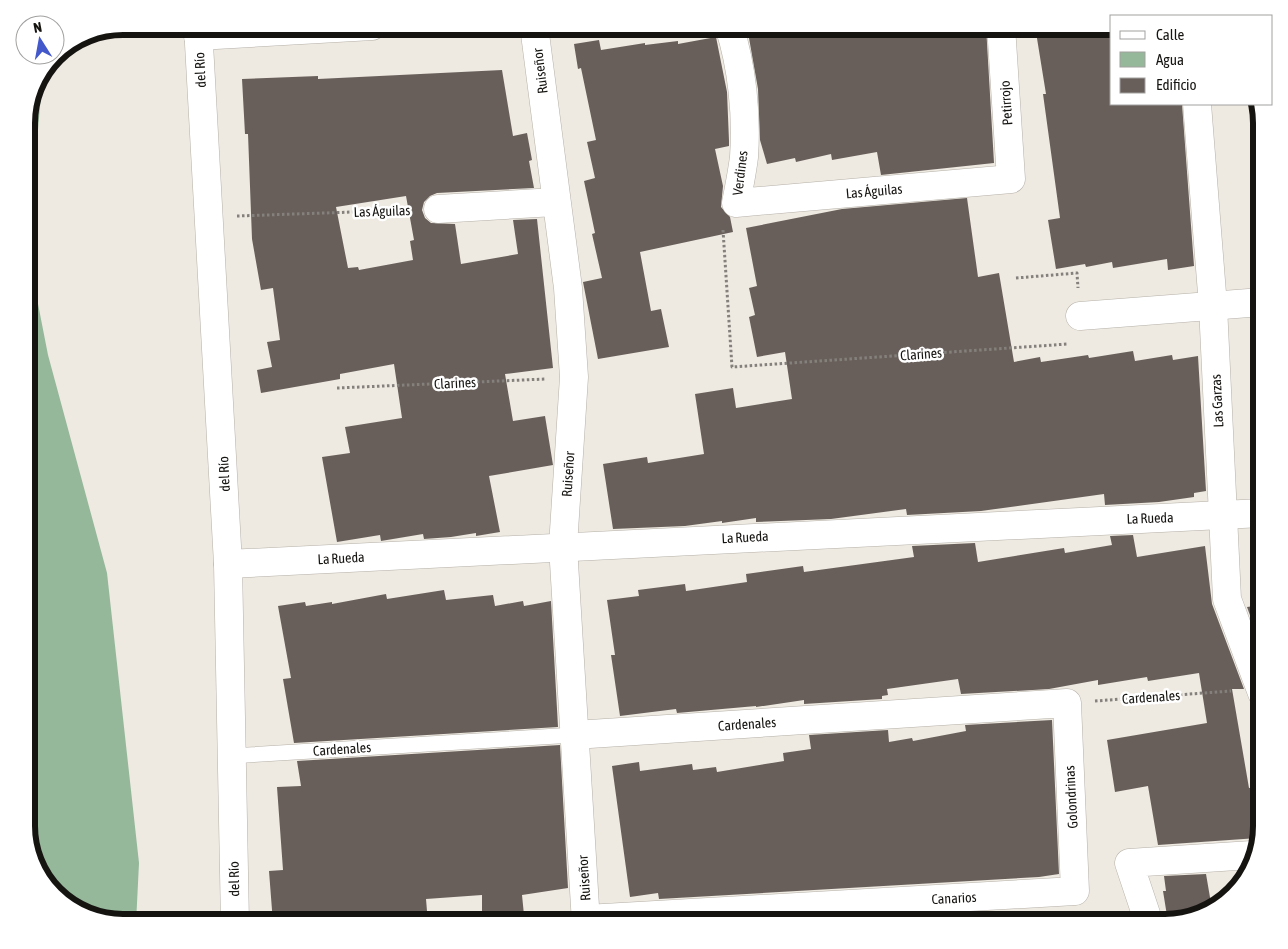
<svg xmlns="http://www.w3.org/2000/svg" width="1288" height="949" font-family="'Asap Condensed',sans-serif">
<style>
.water{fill:#95b79a}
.building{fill:#685f5b;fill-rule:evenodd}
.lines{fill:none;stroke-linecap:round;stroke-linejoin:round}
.lane-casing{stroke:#b5b0a8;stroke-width:16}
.street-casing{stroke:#b5b0a8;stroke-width:29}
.path{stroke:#84807b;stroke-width:3;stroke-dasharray:2.5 2.5;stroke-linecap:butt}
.lane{stroke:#fff;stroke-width:15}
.street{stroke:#fff;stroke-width:28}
.labels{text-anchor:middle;stroke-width:5;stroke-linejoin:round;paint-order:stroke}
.street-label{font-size:14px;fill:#161411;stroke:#fff}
.rim{fill:none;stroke:#161411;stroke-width:6}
</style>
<rect width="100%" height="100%" fill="#eee9e1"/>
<!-- water -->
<polygon class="water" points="43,71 34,177 30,263 48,355 107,573 139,863 136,923 123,923 64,903 36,869 26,832 26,116 36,80"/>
<!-- building -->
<g class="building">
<polygon points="932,26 936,26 937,31 965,26 986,26 994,163 881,175 877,152 832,160 831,154 796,162 795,158 767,164 760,140 758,89 749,38 782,31 782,35 828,29 829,33 843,31 843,33 864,30 865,37"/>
<polygon points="1035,26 1109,26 1112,42 1112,104 1182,104 1194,266 1168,270 1167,259 1113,268 1112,262 1086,267 1085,264 1056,269 1048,220 1060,218 1043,94 1046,94"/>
<polygon points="716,37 727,92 729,141 729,146 715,149 723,186 721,207 730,217 733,232 640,252 651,311 661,309 669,347 598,359 583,282 602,278 592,234 595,233 584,181 595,178 587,142 596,140 581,68 578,69 574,44 599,40 601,50 645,43 645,45 678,41 678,44"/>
<path d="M 502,70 L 513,136 L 527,133 L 532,160 L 529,161 L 534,188 L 437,193 L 430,196 L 424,202 L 422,210 L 425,218 L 431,223 L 455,224 L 461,264 L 518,254 L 513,220 L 537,219 L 553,368 L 505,374 L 513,421 L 545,416 L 553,465 L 489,476 L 500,532 L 476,536 L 476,533 L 451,537 L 424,539 L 423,534 L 381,541 L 380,535 L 337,542 L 322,457 L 350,453 L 345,427 L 402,418 L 394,364 L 340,374 L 340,379 L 261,393 L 257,370 L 272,367 L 267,342 L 280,340 L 273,288 L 261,290 L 252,239 L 248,134 L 245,134 L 242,79 L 318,76 L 318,79 ZM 406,196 L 414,240 L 410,241 L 413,260 L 359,270 L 358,267 L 348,268 L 336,207 Z"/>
<polygon points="967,198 978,277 999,273 1014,362 1040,357 1041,362 1088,355 1089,358 1133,351 1135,361 1172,355 1173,360 1198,356 1206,491 1194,493 1194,497 1159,502 1105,505 1104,494 981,511 907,515 906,509 831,519 756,522 756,518 722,523 722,521 685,526 613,529 603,464 647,457 648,463 704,454 695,394 733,388 736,408 792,399 785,352 757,357 749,317 755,315 749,288 757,286 746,228 842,209"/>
<polygon points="1133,535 1137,557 1205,546 1212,604 1244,689 1232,689 1249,788 1262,786 1262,826 1258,838 1158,845 1148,786 1115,792 1107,740 1207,723 1199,673 1148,681 1147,677 1098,685 1098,680 1049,689 961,694 958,679 887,689 888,695 882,696 882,699 804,704 804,700 756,707 756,706 677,713 676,709 620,716 611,655 615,655 607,600 639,596 638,590 685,584 686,591 747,582 746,574 803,566 804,572 914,557 912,546 975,543 978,562 1064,548 1065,553 1112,545 1110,536"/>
<polygon points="444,590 446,600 493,595 495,606 523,601 524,606 551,601 558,727 294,743 283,679 291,678 278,606 305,602 306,606 332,602 332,604 386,594 387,599"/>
<polygon points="1262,605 1262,648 1247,607"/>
<polygon points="1052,720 1059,874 1039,877 659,899 658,893 630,897 612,766 639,762 640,771 692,764 693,770 716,767 717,772 784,761 783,753 811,749 809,735 888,730 889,742 912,738 913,741 966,731 965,725"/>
<polygon points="560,745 568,888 522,895 524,915 482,915 482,895 426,899 428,923 273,923 269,871 283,870 277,787 301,786 297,761"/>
<polygon points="1206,874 1212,909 1208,913 1168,922 1163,891 1166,891 1164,876"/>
<polygon points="897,917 898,923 802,922"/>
</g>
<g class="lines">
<defs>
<g id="lane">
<polyline points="231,756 574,735"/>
<polyline points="533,923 586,919"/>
</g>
<g id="street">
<polyline points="198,26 228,564 235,923"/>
<polyline points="534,26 568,288 574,377 563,546 586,923"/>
<path d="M 729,26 C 742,66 747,115 744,157 C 742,173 739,188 736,203 L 1011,179 L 1001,26"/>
<polyline points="198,36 372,26"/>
<polyline points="1197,104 1213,306 1227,599 1262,693"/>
<polyline points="438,209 555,202"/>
<polyline points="1080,316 1262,302"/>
<polyline points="228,564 1262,513"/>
<polyline points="574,735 1067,703 1075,891 586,919"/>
<polyline points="1149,923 1129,863 1252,855"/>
</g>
</defs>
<!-- lane casing -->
<use href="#lane" class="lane-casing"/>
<!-- street casing -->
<use href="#street" class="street-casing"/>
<!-- path -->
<g class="path">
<polyline points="237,216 411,210"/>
<polyline points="723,230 732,367 1068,344"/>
<polyline points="1016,278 1077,273 1078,288"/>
<polyline points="337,388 546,379"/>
<polyline points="1095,701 1231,691"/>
</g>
<!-- lane -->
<use href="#lane" class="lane"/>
<!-- street -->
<use href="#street" class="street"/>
</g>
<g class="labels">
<!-- street labels -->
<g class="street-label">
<text transform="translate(200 70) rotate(-93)" y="5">del Río</text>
<text transform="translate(540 71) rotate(-97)" y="5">Ruiseñor</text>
<text transform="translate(1006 103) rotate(-94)" y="5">Petirrojo</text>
<text transform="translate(740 173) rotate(-83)" y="5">Verdines</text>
<text transform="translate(874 191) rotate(-5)" y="5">Las Águilas</text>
<text transform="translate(382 211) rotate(-2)" y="5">Las Águilas</text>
<text transform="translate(921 354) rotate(-4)" y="5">Clarines</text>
<text transform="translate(455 383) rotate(-3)" y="5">Clarines</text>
<text transform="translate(1217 401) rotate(-93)" y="5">Las Garzas</text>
<text transform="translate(224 474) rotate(-93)" y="5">del Río</text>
<text transform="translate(568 474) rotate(-86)" y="5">Ruiseñor</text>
<text transform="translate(1150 518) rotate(-2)" y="5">La Rueda</text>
<text transform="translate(745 537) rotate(-3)" y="5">La Rueda</text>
<text transform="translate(341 558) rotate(-3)" y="5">La Rueda</text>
<text transform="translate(1151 697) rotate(-4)" y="5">Cardenales</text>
<text transform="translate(747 724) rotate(-4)" y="5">Cardenales</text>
<text transform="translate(342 749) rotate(-4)" y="5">Cardenales</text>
<text transform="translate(1071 797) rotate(-93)" y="5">Golondrinas</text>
<text transform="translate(584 878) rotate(-94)" y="5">Ruiseñor</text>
<text transform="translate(234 879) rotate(-91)" y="5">del Río</text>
<text transform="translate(954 898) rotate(-3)" y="5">Canarios</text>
</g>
</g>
<!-- crop -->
<path d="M0 0H1288V949H0ZM123 35H1165A88 88 0 0 1 1253 123V826A88 88 0 0 1 1165 914H123A88 88 0 0 1 35 826V123A88 88 0 0 1 123 35Z" fill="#fff" fill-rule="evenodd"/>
<path class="rim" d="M123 35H1165A88 88 0 0 1 1253 123V826A88 88 0 0 1 1165 914H123A88 88 0 0 1 35 826V123A88 88 0 0 1 123 35Z"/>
<!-- legend -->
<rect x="1110" y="15" width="162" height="90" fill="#ffffff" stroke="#a2a1a0"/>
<rect x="1120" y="31" width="25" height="8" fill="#ffffff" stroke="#a2a1a0"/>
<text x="1156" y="40" font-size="15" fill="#161411">Calle</text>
<rect x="1120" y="52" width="25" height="15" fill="#95b79a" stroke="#a2a1a0"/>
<text x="1156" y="65" font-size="15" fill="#161411">Agua</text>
<rect x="1120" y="78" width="25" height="15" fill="#685f5b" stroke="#a2a1a0"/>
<text x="1156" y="90" font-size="15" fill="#161411">Edificio</text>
<!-- north arrow -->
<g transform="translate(40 40) rotate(349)"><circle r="24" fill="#ffffff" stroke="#a2a1a0"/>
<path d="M0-4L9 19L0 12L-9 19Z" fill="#4358cb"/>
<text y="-8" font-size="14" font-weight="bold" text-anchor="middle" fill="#161411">N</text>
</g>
</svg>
